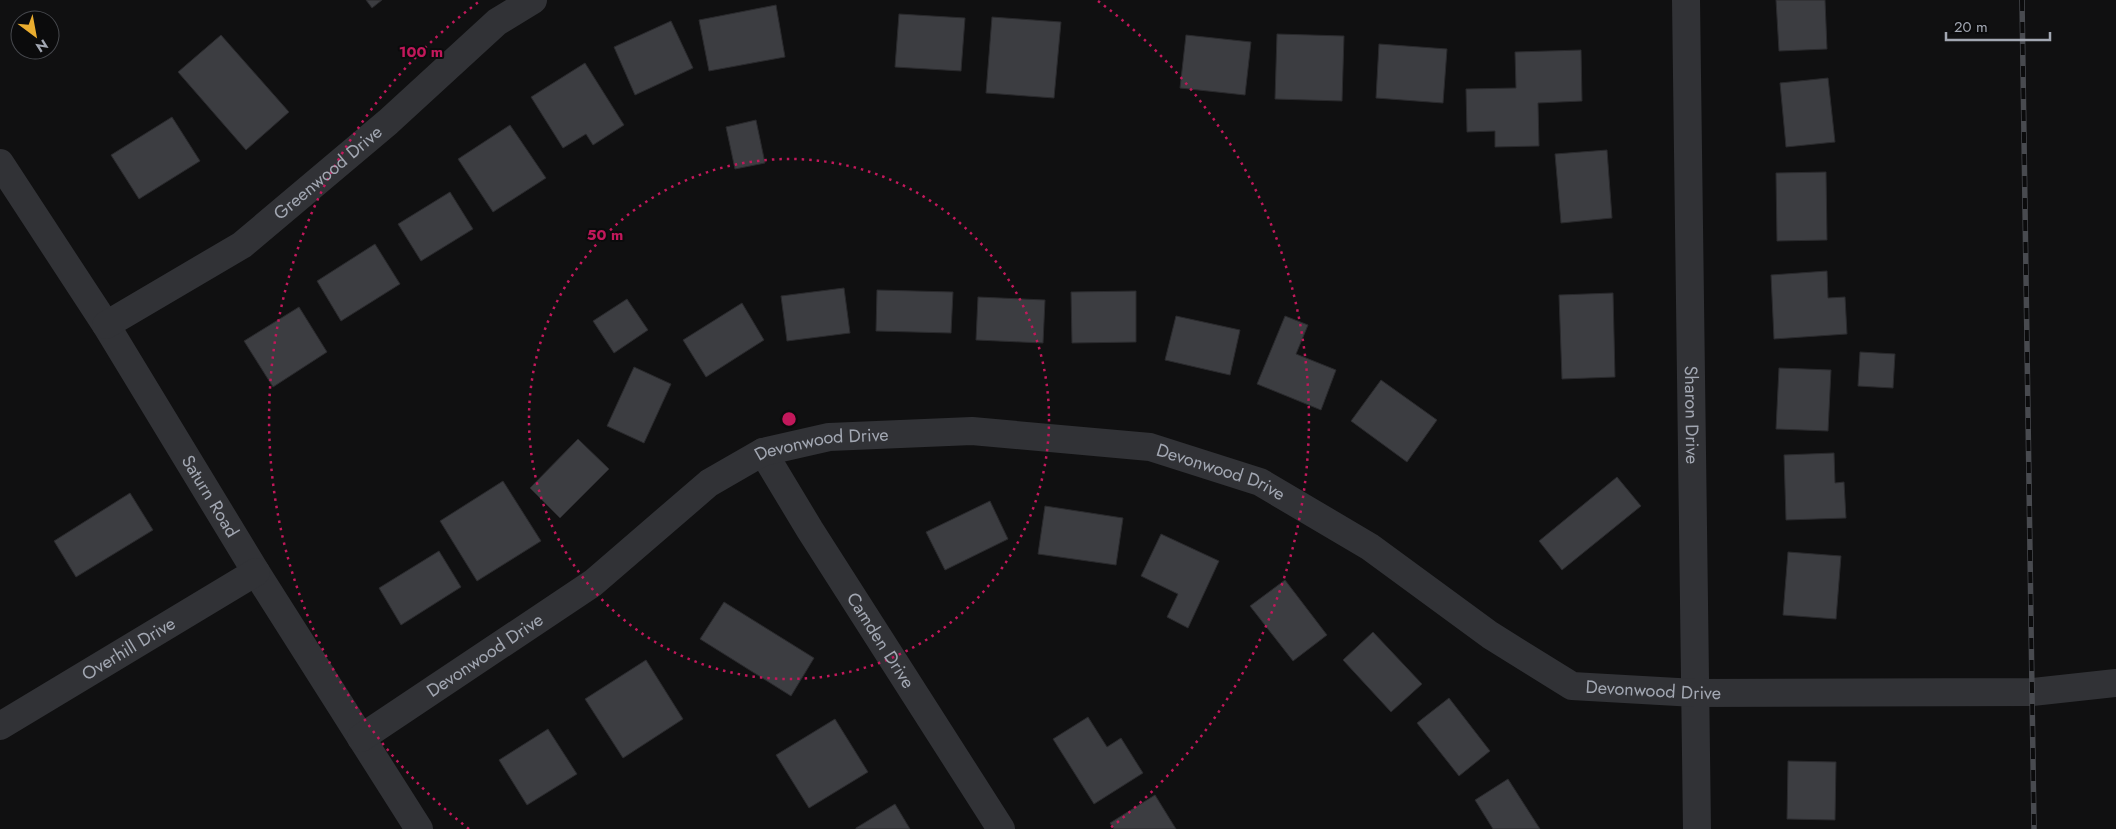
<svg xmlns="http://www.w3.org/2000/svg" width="2116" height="829" font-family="Jost,sans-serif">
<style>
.building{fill:#3c3d41;stroke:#2a2a2d}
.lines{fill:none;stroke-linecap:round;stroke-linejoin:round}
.minor{stroke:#313236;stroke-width:28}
.rail-casing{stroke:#484a4f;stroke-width:5.5}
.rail{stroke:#0b0b0c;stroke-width:4;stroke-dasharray:11;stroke-linecap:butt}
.ring{fill:none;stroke:#c2185b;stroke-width:2.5;stroke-dasharray:2.5 5}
.labels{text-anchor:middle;stroke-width:4;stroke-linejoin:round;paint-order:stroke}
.street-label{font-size:18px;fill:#a2a7b2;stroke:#0b0b0c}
.centre{fill:#c2185b;stroke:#0b0b0c;stroke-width:2.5}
.ring-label{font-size:15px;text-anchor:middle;font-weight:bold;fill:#c2185b;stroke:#0b0b0c;stroke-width:4;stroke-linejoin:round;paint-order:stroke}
</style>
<rect width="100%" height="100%" fill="#101011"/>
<!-- building -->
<g class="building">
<polygon points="366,0 382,0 372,8"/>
<polygon points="1776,0 1825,0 1827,49 1779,51"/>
<polygon points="776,5 785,57 709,71 699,20"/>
<polygon points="899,14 965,18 961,71 895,67"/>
<polygon points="992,17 1061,22 1054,98 986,93"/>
<polygon points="671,21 693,68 635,95 614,47"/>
<polygon points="1277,34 1344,36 1342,101 1275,99"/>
<polygon points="221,35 289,112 246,150 178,72"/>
<polygon points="1186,35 1251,42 1245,95 1180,88"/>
<polygon points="1379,44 1447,49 1443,103 1376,98"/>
<polygon points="1581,50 1582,101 1538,103 1539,146 1495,147 1495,131 1467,132 1466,89 1516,88 1515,52"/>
<polygon points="585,63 624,125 593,145 586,134 563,148 531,97"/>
<polygon points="1828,78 1835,142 1786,147 1780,83"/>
<polygon points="172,117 200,161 139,199 111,155"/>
<polygon points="756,120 765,163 735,169 726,127"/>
<polygon points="510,125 546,178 493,212 458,159"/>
<polygon points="1607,150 1612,218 1561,223 1555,154"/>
<polygon points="1826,172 1827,240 1777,241 1776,173"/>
<polygon points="450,192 473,229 421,261 398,224"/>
<polygon points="375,244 400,284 341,321 317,281"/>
<polygon points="1827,271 1828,298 1845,297 1847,334 1774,339 1771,275"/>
<polygon points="844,288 850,333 787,341 781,296"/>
<polygon points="877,290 953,292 951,333 876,331"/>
<polygon points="1136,291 1136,342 1072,343 1071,292"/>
<polygon points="1613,293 1615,377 1562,379 1559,295"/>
<polygon points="978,297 1045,300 1043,343 976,340"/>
<polygon points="627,299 648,330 614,353 593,321"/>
<polygon points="742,303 764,340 706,377 683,340"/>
<polygon points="299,307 327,352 273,387 244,341"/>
<polygon points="1176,316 1240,330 1230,375 1165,360"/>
<polygon points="1285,316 1308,325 1296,354 1336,370 1321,410 1257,384"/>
<polygon points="1860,352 1895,354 1893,388 1858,386"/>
<polygon points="634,367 671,384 644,443 607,426"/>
<polygon points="1779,368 1831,370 1828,431 1776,429"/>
<polygon points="1381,380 1437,420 1407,462 1351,421"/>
<polygon points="578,439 609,469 560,518 530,488"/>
<polygon points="1834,453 1835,483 1844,482 1846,518 1786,520 1784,455"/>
<polygon points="1617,477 1641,506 1562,570 1539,541"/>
<polygon points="503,481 541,541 477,581 440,521"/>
<polygon points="130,493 153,530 76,577 54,541"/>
<polygon points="990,501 1008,539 945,570 926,532"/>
<polygon points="1045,506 1123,518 1116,565 1038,554"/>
<polygon points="1161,534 1219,561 1188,628 1167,617 1178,594 1141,576"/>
<polygon points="439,551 461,587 401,625 379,588"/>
<polygon points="1788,552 1841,556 1836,619 1783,615"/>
<polygon points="1285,580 1327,635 1293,661 1250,606"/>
<polygon points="724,602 814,658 791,696 700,639"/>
<polygon points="1373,632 1422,684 1391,712 1343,660"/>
<polygon points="646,660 683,719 623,758 585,699"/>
<polygon points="1449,698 1490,751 1459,776 1417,723"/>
<polygon points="1088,717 1107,747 1121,738 1143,773 1094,804 1053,739"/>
<polygon points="835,719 868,772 809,808 776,755"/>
<polygon points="548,729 577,774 527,805 499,760"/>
<polygon points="1788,761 1836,762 1835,820 1787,819"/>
<polygon points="1508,779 1540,829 1493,829 1475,800"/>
<polygon points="1155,795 1176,829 1114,829 1110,823"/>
<polygon points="895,804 910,829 856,829 856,828"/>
</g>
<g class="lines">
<!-- minor -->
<g class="minor">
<path id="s1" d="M 1686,0 L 1697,829"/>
<path id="s2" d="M 0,163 L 106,325 L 256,572 L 419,829"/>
<path id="s3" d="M 106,325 L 242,245 L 388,122 L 497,22 L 533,0"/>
<path id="s4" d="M 763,452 L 810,530 L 1001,829"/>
<path id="s5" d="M 0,726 L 256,572"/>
<path id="s6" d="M 361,738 L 593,583 L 709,483 L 763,452 L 829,437 L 972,431 L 1150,447 L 1260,482 L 1370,547 L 1490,635 L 1572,686 L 1695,693 L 2032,692 L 2116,683"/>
</g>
<defs>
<polyline id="rail" points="2022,0 2034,829"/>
</defs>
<!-- rail casing -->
<use href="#rail" class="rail-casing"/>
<!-- rail -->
<use href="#rail" class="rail"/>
</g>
<!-- distance rings -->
<g class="ring">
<circle cx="789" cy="419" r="260"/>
<path d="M469 829A520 520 0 0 1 480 1M1098 1A520 520 0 0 1 1109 829"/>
</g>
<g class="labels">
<!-- street labels -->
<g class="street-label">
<text dy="6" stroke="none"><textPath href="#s3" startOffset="270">Greenwood Drive</textPath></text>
<text dy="6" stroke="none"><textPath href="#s1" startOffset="415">Sharon Drive</textPath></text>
<text dy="6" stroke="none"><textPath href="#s6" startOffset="554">Devonwood Drive</textPath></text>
<text dy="6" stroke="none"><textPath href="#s6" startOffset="959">Devonwood Drive</textPath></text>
<text dy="6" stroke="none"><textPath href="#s2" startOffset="394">Saturn Road</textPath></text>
<text dy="6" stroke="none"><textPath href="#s4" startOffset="222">Camden Drive</textPath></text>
<text dy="6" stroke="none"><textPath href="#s5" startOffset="150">Overhill Drive</textPath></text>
<text dy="6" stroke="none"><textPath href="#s6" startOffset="149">Devonwood Drive</textPath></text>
<text dy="6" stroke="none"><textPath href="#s6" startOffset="1454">Devonwood Drive</textPath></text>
</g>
</g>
<circle cx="789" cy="419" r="8" class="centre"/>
<g class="ring-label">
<text x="421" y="57">100 m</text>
<text x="605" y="240">50 m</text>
</g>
<!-- north arrow -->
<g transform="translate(35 35) rotate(148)"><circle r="24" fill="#0b0b0c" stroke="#47494e"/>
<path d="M0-4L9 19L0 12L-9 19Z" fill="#eaad2f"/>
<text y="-8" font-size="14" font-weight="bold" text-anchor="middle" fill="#a2a7b2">N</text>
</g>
<!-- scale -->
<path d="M1946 32v8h104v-8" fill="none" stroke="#a2a7b2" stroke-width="2.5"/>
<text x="1954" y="32" font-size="15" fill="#a2a7b2" stroke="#0b0b0c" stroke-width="4" paint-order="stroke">20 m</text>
</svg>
